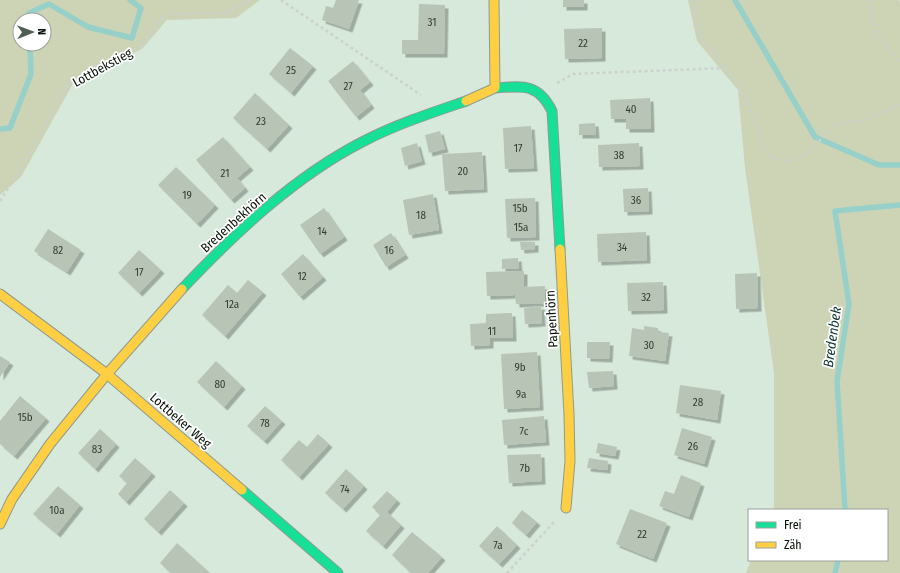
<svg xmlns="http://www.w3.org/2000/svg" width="900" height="573" font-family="'Fira Sans Condensed',sans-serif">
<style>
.green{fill:#ccd4b5;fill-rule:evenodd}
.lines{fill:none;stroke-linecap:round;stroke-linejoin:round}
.stream{stroke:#97cfc9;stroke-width:5.5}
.building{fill:#b8c4b6;filter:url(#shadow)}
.fast-casing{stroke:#8d9b90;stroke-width:11}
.slow-casing{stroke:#8d9b90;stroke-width:11}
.path{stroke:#ccd1cd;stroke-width:2.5;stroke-dasharray:3 3;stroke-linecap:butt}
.fast{stroke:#16e098;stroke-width:9}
.slow{stroke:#ffcf43;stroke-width:9}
.labels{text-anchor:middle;stroke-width:3.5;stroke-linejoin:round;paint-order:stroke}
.number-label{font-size:11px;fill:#333e34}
.street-label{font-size:13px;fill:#071209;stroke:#fff}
.water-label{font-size:14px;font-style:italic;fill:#103534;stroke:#fff}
</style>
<defs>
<filter id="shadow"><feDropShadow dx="3.5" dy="3.5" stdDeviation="0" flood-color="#0004"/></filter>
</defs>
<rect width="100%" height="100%" fill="#d7e9da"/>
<!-- green -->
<g class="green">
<path d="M 0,0 L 260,0 L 236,18 L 167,20 L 142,49 L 75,80 L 21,177 L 0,195 ZM 20,20 L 44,20 L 44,44 L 20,44 Z"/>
<polygon points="688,0 899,0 900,2 900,573 746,573 751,560 887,560 887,510 774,510 774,373 745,168 738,90 697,41"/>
</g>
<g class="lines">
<!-- stream -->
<g class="stream">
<polyline points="735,0 815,137 879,165 900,165"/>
<polyline points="30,20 29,13 49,4 88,27 132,38 141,8 130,0"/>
<polyline points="0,129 10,128 31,74 30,44"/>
<polyline points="845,510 837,381 849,304 835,211 900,205"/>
<polyline points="835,573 838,560"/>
</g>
</g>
<!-- building -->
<g class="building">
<polygon points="336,0 359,0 349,29 322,20 326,6 333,8"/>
<rect x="563" y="0" width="21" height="7"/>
<polygon points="419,4 445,5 444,54 402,54 402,40 418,40"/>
<polygon points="602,28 602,58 565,59 564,29"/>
<polygon points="290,48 313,66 291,93 269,74"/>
<polygon points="353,61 370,82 360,90 371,105 356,117 328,81"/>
<polygon points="255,93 289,125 267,149 233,118"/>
<polygon points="650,98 651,129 626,129 626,119 611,119 610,100"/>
<polygon points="595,123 596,135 579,135 579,124"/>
<polygon points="531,126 534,168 505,169 503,128"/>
<polygon points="440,131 445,149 429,153 425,135"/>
<polygon points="223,137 250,167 237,178 245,188 231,200 196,160"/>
<polygon points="417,143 422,161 405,166 401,148"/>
<polygon points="639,143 640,166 599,167 598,145"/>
<polygon points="482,152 484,189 445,191 442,154"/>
<polygon points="176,167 215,205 197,224 158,185"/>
<polygon points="648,188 649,211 624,212 623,189"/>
<polygon points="433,194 439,230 409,235 403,200"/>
<polygon points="535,198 536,237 507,238 505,199"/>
<polygon points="324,208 344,237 320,254 300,225"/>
<polygon points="48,229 81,250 67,272 34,251"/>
<polygon points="646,232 647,260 598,262 597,234"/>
<polygon points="391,233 405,255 386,267 373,245"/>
<polygon points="520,242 535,242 535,249 521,250"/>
<polygon points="139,250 161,270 139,293 118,273"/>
<polygon points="303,254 323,277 300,297 281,274"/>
<polygon points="518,258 519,268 502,269 502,259"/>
<polygon points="524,271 524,287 545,286 545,303 516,304 515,295 487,296 486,272"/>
<polygon points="757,273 758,308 736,309 735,274"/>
<polygon points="248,280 263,292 225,336 202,315 228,285 237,293"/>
<polygon points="663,282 664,310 628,311 627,283"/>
<polygon points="541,306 542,323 525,324 524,308"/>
<polygon points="512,313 513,338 490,338 490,345 471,346 470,324 486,323 486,314"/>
<polygon points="644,326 658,328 658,332 669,333 665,361 629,356 632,328 644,330"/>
<polygon points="587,342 610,342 609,359 587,358"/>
<polygon points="537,352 540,407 504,409 501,354"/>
<polygon points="0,356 10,362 0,377"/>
<polygon points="216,361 242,386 224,407 197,382"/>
<polygon points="613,371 614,386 589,388 587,372"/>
<polygon points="680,385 721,391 717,420 676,413"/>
<polygon points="20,396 46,418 14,456 0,444 0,421"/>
<polygon points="265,406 282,421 264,441 247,426"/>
<polygon points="544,416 546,442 504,445 502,420"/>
<polygon points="682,428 712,437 704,464 674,455"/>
<polygon points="100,429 116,444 95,469 78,453"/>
<polygon points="318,434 329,444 299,477 281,460 299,440 307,447"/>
<polygon points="598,443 617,447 615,456 596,453"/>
<polygon points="541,454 542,481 509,483 507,455"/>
<polygon points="135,458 152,473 126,502 118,494 127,483 119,476"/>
<polygon points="589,458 608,461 607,470 587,468"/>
<polygon points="346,469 364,486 343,509 325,493"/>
<polygon points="681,475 701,483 689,517 659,506 665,491 674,494"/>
<polygon points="58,486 80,505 57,534 33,514"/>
<polygon points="170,490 184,503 158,532 144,519"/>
<polygon points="387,491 397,500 387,512 401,525 383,546 366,531 380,515 372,507"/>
<polygon points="630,509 667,523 653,559 616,544"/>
<polygon points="522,510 537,522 526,535 512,523"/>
<polygon points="497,526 517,545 499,564 479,546"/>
<polygon points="412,532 442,557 428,573 411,573 392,555"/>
<polygon points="177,543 210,573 171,573 160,563"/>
</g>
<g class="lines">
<defs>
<g id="fast">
<path d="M 495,88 C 523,86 538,83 552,111 L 560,249"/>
<path d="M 182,289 C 235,233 295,176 364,141 C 397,124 431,113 466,101"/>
<polyline points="242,490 338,573"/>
</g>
<g id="slow">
<polyline points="466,101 495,88 494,0"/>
<polyline points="560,249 569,414 570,461 566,508"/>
<polyline points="0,294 107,374 242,490"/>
<polyline points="0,524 12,499 50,444 107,374 182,289"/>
</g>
</defs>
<!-- fast casing -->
<use href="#fast" class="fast-casing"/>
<!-- slow casing -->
<use href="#slow" class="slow-casing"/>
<!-- path -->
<g class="path">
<polyline points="281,0 421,95"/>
<polyline points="693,0 701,39 726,68 745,98 769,157 787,161 807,154 835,124 864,120 900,105"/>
<polyline points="869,0 877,32 900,63"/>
<polyline points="557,83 573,74 725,68"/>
<polyline points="0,201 16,176 70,81 140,47 166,14 226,13 249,0"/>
<polyline points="507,573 554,522"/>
</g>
<!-- fast -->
<use href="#fast" class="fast"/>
<!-- slow -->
<use href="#slow" class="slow"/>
</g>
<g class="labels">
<!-- number labels -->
<g class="number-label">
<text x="432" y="26">31</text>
<text x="583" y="47">22</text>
<text x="291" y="74">25</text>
<text x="348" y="90">27</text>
<text x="631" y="113">40</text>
<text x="261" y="125">23</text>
<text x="518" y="152">17</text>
<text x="619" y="159">38</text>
<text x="463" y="175">20</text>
<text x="225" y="177">21</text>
<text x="187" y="199">19</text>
<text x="636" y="204">36</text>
<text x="520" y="212">15b</text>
<text x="421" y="219">18</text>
<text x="521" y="231">15a</text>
<text x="322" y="235">14</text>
<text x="622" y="251">34</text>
<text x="58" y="254">82</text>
<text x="389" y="254">16</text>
<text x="139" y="276">17</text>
<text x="302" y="280">12</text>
<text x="646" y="301">32</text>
<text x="232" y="308">12a</text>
<text x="492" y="335">11</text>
<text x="649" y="349">30</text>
<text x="520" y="371">9b</text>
<text x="220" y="388">80</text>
<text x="521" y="398">9a</text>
<text x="698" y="406">28</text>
<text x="25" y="421">15b</text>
<text x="265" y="427">78</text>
<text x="524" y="435">7c</text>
<text x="693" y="450">26</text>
<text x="97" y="453">83</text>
<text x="525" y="472">7b</text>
<text x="345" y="493">74</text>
<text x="57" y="514">10a</text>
<text x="642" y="538">22</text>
<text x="498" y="549">7a</text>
</g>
<!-- street labels -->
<g class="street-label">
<text transform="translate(102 67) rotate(-29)" y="5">Lottbekstieg</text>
<text transform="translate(233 222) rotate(-42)" y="5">Bredenbekhörn</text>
<text transform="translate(551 319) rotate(-93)" y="5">Papenhörn</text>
<text transform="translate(181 420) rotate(41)" y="5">Lottbeker Weg</text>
</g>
<!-- water labels -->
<g class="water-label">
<text transform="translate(832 337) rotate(-82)" y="5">Bredenbek</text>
</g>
</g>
<!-- legend -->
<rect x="748" y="509" width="140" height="52" fill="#ffffff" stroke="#9ca09d"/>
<rect x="756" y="522" width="20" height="6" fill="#16e098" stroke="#9ca09d"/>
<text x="784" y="529" font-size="12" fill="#071209">Frei</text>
<rect x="756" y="542" width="20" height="6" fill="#ffcf43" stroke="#9ca09d"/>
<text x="784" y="549" font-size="12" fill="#071209">Zäh</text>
<!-- north arrow -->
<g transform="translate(32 32) rotate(89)"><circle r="19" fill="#ffffff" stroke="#9ca09d"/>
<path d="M0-3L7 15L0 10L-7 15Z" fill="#505d52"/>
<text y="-6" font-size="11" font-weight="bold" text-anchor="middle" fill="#071209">N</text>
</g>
</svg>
